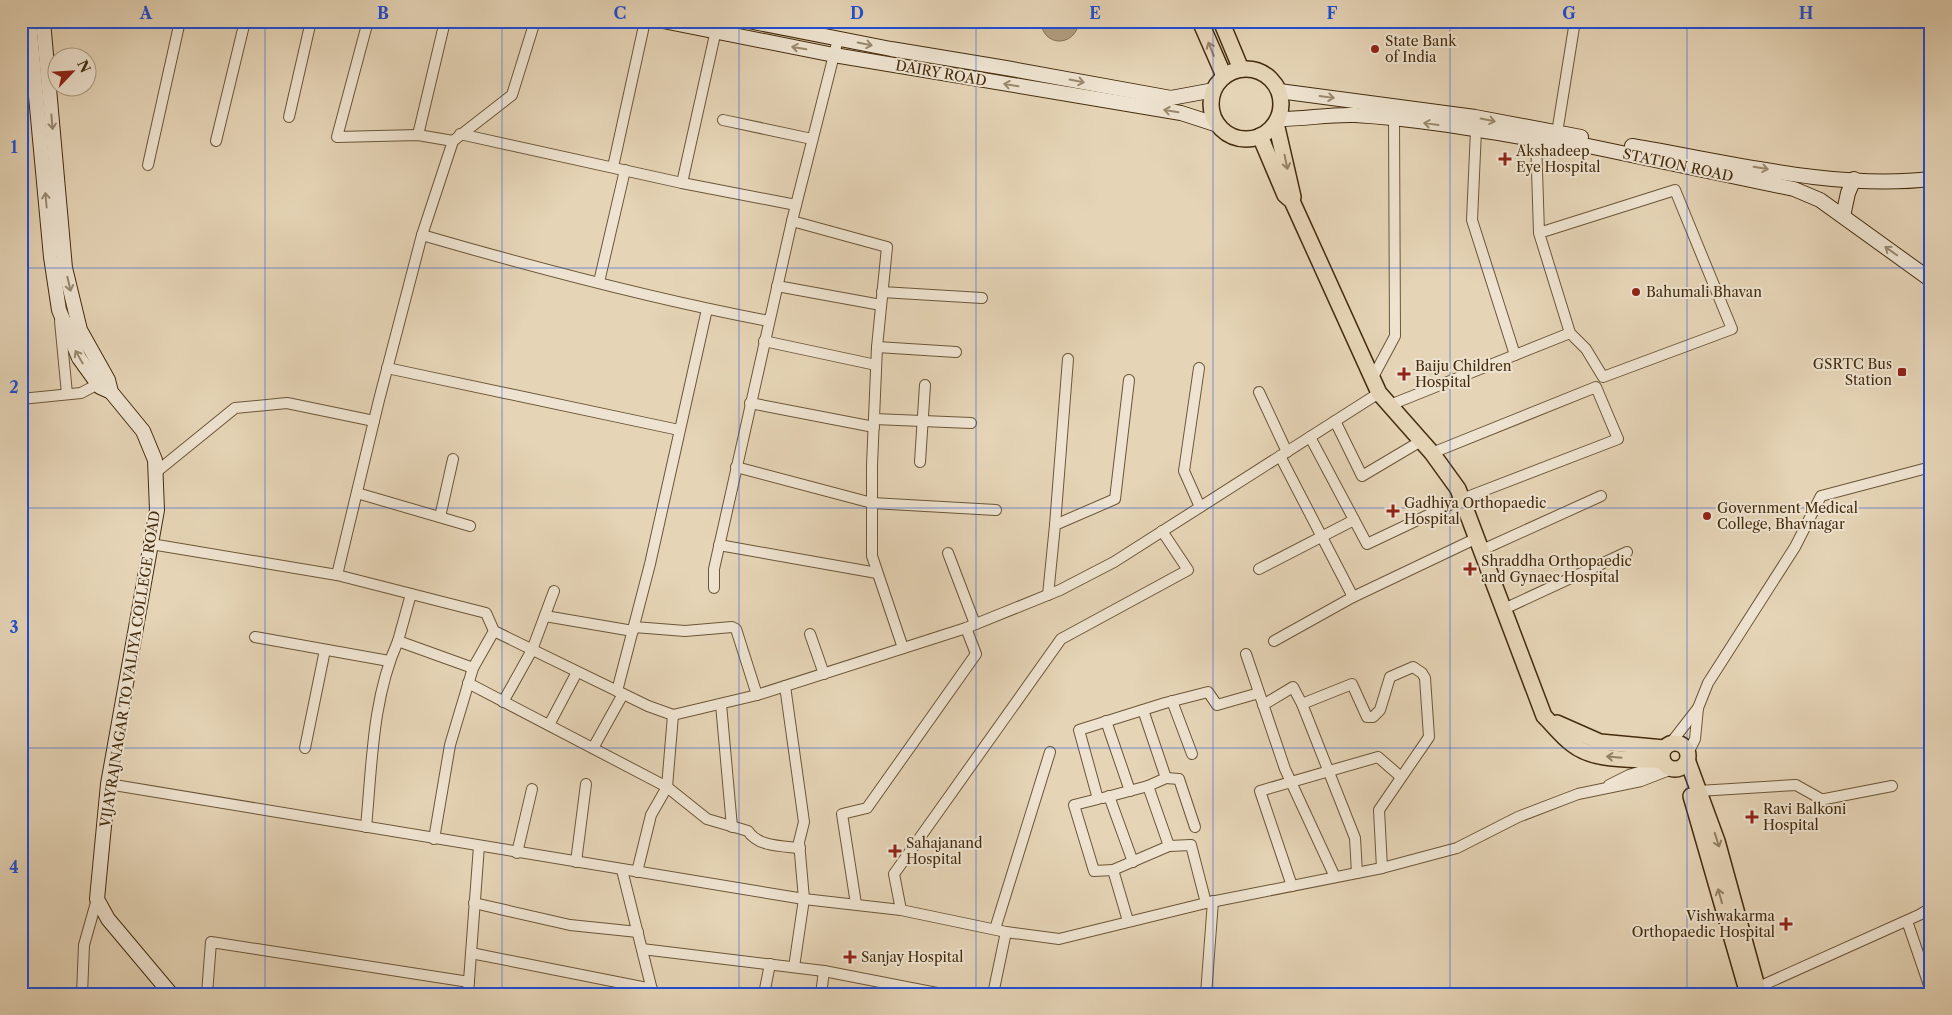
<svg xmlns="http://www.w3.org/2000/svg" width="1952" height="1015" font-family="'Libre Caslon Text',serif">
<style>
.water{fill:#ae9b7d;stroke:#846f50}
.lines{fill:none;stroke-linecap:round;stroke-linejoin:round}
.street-casing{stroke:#6c5637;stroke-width:12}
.secondary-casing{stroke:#442c0d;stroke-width:16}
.primary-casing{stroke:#442c0d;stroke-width:18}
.street{stroke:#eee3d0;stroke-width:10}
.secondary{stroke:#eee3d0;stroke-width:14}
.primary{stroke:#e5d4b6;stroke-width:15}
.oneway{stroke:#99886e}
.oneway2{stroke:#948062}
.grid{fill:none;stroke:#1d4ed8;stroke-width:1;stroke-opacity:0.55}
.poi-dot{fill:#8f2418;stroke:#eee3d0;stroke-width:2}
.labels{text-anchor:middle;stroke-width:4;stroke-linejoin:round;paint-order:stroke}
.poi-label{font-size:14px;fill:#442c0d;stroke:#eee3d0;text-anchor:start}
.street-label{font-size:14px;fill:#442c0d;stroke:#eee3d0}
.neatline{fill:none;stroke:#1d4ed8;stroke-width:2}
.grid-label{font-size:16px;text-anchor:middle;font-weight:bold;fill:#1d4ed8}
</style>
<rect width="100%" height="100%" fill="#e5d4b6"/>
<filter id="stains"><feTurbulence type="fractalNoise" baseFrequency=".004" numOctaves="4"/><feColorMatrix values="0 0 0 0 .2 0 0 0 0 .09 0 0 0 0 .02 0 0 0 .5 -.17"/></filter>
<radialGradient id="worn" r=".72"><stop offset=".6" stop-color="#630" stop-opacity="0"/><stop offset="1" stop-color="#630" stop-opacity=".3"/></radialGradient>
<!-- water -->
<path class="water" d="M 1041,21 L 1079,21 L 1079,22 C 1075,48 1042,47 1041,21 Z"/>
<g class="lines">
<defs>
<g id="street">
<polyline points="368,21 337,137 418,135 453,141"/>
<polyline points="289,117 311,21"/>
<polyline points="723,120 812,139"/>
<polyline points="1476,130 1472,220 1515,355"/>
<polyline points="460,134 682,183 796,205"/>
<polyline points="418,135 445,21"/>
<polyline points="1536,139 1539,233 1570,333 1586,349 1603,377 1732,329 1675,190 1539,233"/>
<polyline points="1556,139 1575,21"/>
<polyline points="216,141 245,21"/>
<polyline points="148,165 180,21"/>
<polyline points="613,167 645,21"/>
<polyline points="682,183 718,21"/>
<polyline points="792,221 887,247 877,347 872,465 872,556 903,648"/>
<path d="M 422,235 C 536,268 652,299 769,321"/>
<polyline points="599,282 625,170"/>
<polyline points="777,286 881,305"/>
<polyline points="882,292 982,298"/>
<polyline points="60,321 67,394"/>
<polyline points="764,341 876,365"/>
<polyline points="877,347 956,352"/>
<polyline points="387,368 679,430"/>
<polyline points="1199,368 1184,471 1200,507"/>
<polyline points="1372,379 1395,336 1394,118"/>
<polyline points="1259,392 1287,452"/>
<polyline points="21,399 81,393 98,384"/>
<polyline points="750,403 874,427"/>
<polyline points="1390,405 1570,333"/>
<polyline points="874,419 971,423"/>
<polyline points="1335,421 1362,476 1421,441"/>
<polyline points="1310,437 1367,544 1462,499 1618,439 1596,387 1432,453"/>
<polyline points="1280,456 1353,597 1477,538"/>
<polyline points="920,462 925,385"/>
<polyline points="736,467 872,503 996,510"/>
<polyline points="155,473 235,408 287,403 374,421"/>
<polyline points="357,493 470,526"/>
<polyline points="440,517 453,459"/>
<polyline points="1055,525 1068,359"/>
<polyline points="151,544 337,575 486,613 494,631 648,706 673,715 757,695 966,628 1060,590 1114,562 1379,393"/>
<polyline points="719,545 877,573"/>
<polyline points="1482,550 1601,496"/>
<polyline points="948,553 975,624"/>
<polyline points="1259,569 1354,520"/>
<polyline points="337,575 379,400 422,235 453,141 512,95 535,21"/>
<polyline points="714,588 714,569 792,221 838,39"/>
<polyline points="411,594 398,641 473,668"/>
<polyline points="1048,595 1055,525 1115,499 1129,380"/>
<polyline points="1504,609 1627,552"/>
<polyline points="545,616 633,631"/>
<polyline points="634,627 685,631 732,627 736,629 757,695"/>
<polyline points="810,634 824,674"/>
<polyline points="255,637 389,661"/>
<polyline points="1274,641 1353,597"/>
<polyline points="1246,654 1285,769 1335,877"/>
<path d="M 468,683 L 667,787 L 707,819 L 748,831 C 758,847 783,846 800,848"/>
<polyline points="785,686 804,822 799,842 804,899 794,967"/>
<polyline points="617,691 650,564 707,309"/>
<polyline points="1172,701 1192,754"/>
<polyline points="503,702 532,650 554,591"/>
<polyline points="721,704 732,827"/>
<polyline points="1263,705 1293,687 1302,704"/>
<polyline points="1143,710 1166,778 1148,786 1169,846 1191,845 1206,903"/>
<polyline points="1106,721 1130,791"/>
<polyline points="549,725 577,672"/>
<polyline points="1931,741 1931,743"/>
<polyline points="1670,744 1698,708"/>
<polyline points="305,748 325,650"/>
<polyline points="593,748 623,694"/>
<polyline points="1688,753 1695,739 1698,708 1708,683 1795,547 1821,496 1931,467"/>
<polyline points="1166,778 1179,779 1195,827"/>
<polyline points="108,784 804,899 901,910 1006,932 1059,939 1206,903 1382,868 1457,848 1518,817 1578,794 1641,781 1672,769"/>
<polyline points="1609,785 1629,775 1665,764"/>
<polyline points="1698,791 1796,785 1821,799 1825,799 1892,786"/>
<polyline points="1109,796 1133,862"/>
<polyline points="1103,798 1148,786"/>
<path d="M 366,827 C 372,765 372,699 398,641"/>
<polyline points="434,839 450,745 473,668 494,631"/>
<polyline points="517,853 532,789"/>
<polyline points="576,862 586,784"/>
<polyline points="622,870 653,994"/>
<polyline points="1113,870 1169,846"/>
<polyline points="637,872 651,815 667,787 673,715"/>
<polyline points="1357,873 1355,838 1302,704 1352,684 1367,717 1373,717 1380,710 1390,677 1413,667 1422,673 1425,678 1429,737 1379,810 1382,868"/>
<polyline points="1292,886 1260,791 1378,757 1401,777"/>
<polyline points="474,903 570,925 638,932"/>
<polyline points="856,904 842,814 867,808 976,654 966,628"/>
<polyline points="901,910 894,874 1061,639 1188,570 1162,531"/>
<polyline points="1128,921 1113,870 1094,871 1074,805 1098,799 1079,730 1165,703 1208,692 1217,705 1259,693"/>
<polyline points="1907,921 1931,991"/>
<polyline points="995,929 1050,752"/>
<polyline points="642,949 824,971 942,994"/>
<polyline points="471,953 652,989"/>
<polyline points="1752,990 1919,915 1931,908"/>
<polyline points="82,994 84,945 97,899"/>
<polyline points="207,994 211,942 469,982"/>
<polyline points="468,994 479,846"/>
<polyline points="764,994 770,964"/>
<polyline points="821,994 824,971"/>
<polyline points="993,994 1006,932"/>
<polyline points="1206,994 1213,901"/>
</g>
<g id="secondary">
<polyline points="29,21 51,257 59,310 79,358 100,387 111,392"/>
<polyline points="43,21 65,268 80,330 108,380 111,392 143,431 155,460 157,510 108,784 97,899 108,919 171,994"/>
<polyline points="663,21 834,55 1181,113 1218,125"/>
<polyline points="748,21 891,49 1006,68 1171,98 1214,90"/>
<polyline points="1279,91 1475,117 1581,137"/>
<path d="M 1279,119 C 1305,119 1330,114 1355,115 C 1423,119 1490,132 1556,143 L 1574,143 L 1794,189 L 1820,200 L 1931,280"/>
<path d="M 1632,146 C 1728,162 1834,190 1931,179"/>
<polyline points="1843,216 1848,193 1854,179"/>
</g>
<g id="primary">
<polyline points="1200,21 1224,76"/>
<polyline points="1221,21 1241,69"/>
<circle cx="1246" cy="104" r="35"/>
<polyline points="1276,123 1293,197"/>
<path d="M 1260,136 L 1285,195 L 1292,201 L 1379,393 L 1432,453 L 1458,489 L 1544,716 C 1553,725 1562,737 1572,744 C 1596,763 1634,758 1663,761"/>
<polyline points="1557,723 1600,742 1664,748"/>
<circle cx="1675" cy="756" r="13"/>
<polyline points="1688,762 1717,841 1759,994"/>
<polyline points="1691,796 1748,994"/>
</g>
</defs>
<!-- street casing -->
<use href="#street" class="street-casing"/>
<!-- secondary casing -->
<use href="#secondary" class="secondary-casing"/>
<!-- primary casing -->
<use href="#primary" class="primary-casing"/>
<!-- street -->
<use href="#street" class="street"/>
<!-- secondary -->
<use href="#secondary" class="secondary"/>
<!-- primary -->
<use href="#primary" class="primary"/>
</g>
<!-- one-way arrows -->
<defs><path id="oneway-shaft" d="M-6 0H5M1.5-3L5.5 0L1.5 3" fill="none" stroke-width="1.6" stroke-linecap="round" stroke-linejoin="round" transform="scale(1.25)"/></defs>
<g class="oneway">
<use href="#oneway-shaft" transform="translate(865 44) rotate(11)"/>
<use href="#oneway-shaft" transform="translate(799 48) rotate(-170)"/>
<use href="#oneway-shaft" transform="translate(1077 81) rotate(11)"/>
<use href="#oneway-shaft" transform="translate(1011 85) rotate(-170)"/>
<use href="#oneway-shaft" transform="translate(1327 97) rotate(8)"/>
<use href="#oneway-shaft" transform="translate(1171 111) rotate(-171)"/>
<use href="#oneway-shaft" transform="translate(1488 120) rotate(11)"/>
<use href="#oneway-shaft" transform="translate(52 122) rotate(85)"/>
<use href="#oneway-shaft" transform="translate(1431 124) rotate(-172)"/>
<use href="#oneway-shaft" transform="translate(1761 168) rotate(10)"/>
<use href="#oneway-shaft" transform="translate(46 200) rotate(-95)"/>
<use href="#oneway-shaft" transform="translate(1891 251) rotate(-145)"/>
<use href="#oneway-shaft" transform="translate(69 284) rotate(77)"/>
<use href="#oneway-shaft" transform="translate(79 357) rotate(-120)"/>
</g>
<g class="oneway2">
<use href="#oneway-shaft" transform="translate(1211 49) rotate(-112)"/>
<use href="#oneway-shaft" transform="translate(1286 162) rotate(78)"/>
<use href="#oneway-shaft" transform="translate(1614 757) rotate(-175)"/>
<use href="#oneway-shaft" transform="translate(1717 840) rotate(72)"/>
<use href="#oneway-shaft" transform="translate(1720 896) rotate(-106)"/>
</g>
<!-- grid -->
<path class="grid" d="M 265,21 L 265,994M 502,21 L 502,994M 739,21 L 739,994M 976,21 L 976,994M 1213,21 L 1213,994M 1450,21 L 1450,994M 1687,21 L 1687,994M 21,268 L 1931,268M 21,508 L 1931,508M 21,748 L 1931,748"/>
<!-- markers -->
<g class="poi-dot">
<circle cx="1375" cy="49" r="5"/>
<path d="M1502.5 151.5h5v5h5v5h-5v5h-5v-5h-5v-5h5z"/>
<circle cx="1636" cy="292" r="5"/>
<rect x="1897" y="367" width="10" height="10" rx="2.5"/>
<path d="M1401.5 366.5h5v5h5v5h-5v5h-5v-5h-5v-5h5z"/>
<path d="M1390.5 503.5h5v5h5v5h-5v5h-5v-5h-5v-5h5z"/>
<circle cx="1707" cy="516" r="5"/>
<path d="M1467.5 561.5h5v5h5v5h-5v5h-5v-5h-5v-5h5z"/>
<path d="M1749.5 809.5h5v5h5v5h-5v5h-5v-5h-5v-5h5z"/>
<path d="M892.5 843.5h5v5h5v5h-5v5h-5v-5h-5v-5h5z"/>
<path d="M1783.5 916.5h5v5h5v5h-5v5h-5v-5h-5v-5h5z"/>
<path d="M847.5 949.5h5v5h5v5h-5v5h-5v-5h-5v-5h5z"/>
</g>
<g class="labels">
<!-- poi labels -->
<g class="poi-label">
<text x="1385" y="46">State Bank<tspan x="1385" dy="16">of India</tspan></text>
<text x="1516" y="156">Akshadeep<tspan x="1516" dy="16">Eye Hospital</tspan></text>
<text x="1646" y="297">Bahumali Bhavan</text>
<text x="1892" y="369" text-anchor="end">GSRTC Bus<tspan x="1892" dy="16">Station</tspan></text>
<text x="1415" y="371">Baiju Children<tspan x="1415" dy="16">Hospital</tspan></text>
<text x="1404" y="508">Gadhiya Orthopaedic<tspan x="1404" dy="16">Hospital</tspan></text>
<text x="1717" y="513">Government Medical<tspan x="1717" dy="16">College, Bhavnagar</tspan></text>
<text x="1481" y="566">Shraddha Orthopaedic<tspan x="1481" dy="16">and Gynaec Hospital</tspan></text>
<text x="1763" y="814">Ravi Balkoni<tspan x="1763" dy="16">Hospital</tspan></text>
<text x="906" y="848">Sahajanand<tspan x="906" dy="16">Hospital</tspan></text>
<text x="1775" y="921" text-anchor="end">Vishwakarma<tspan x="1775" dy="16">Orthopaedic Hospital</tspan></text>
<text x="861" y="962">Sanjay Hospital</text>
</g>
<!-- street labels -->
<g class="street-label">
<text transform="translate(941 73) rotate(10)" y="5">DAIRY ROAD</text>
<text transform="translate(1678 165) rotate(12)" y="5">STATION ROAD</text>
<text transform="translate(130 669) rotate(-81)" y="5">VIJAYRAJNAGAR TO VALIYA COLLEGE ROAD</text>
</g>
</g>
<!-- margin -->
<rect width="1952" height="1015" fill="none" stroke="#e5d4b6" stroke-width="55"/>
<!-- north arrow -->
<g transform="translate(72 72) rotate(65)"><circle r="24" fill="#eee3d0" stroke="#aa9a82"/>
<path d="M0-4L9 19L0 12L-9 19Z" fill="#8f2418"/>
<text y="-8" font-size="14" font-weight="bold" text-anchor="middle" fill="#442c0d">N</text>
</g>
<rect x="28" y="28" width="1896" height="960" class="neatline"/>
<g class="grid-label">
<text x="146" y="19">A</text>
<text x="383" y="19">B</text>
<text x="620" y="19">C</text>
<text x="857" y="19">D</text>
<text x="1095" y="19">E</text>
<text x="1332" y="19">F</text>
<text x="1569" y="19">G</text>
<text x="1806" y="19">H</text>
<text x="14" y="153">1</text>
<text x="14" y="393">2</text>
<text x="14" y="633">3</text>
<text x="14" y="873">4</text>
</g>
<rect width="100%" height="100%" filter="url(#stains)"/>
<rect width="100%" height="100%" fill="url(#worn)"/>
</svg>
